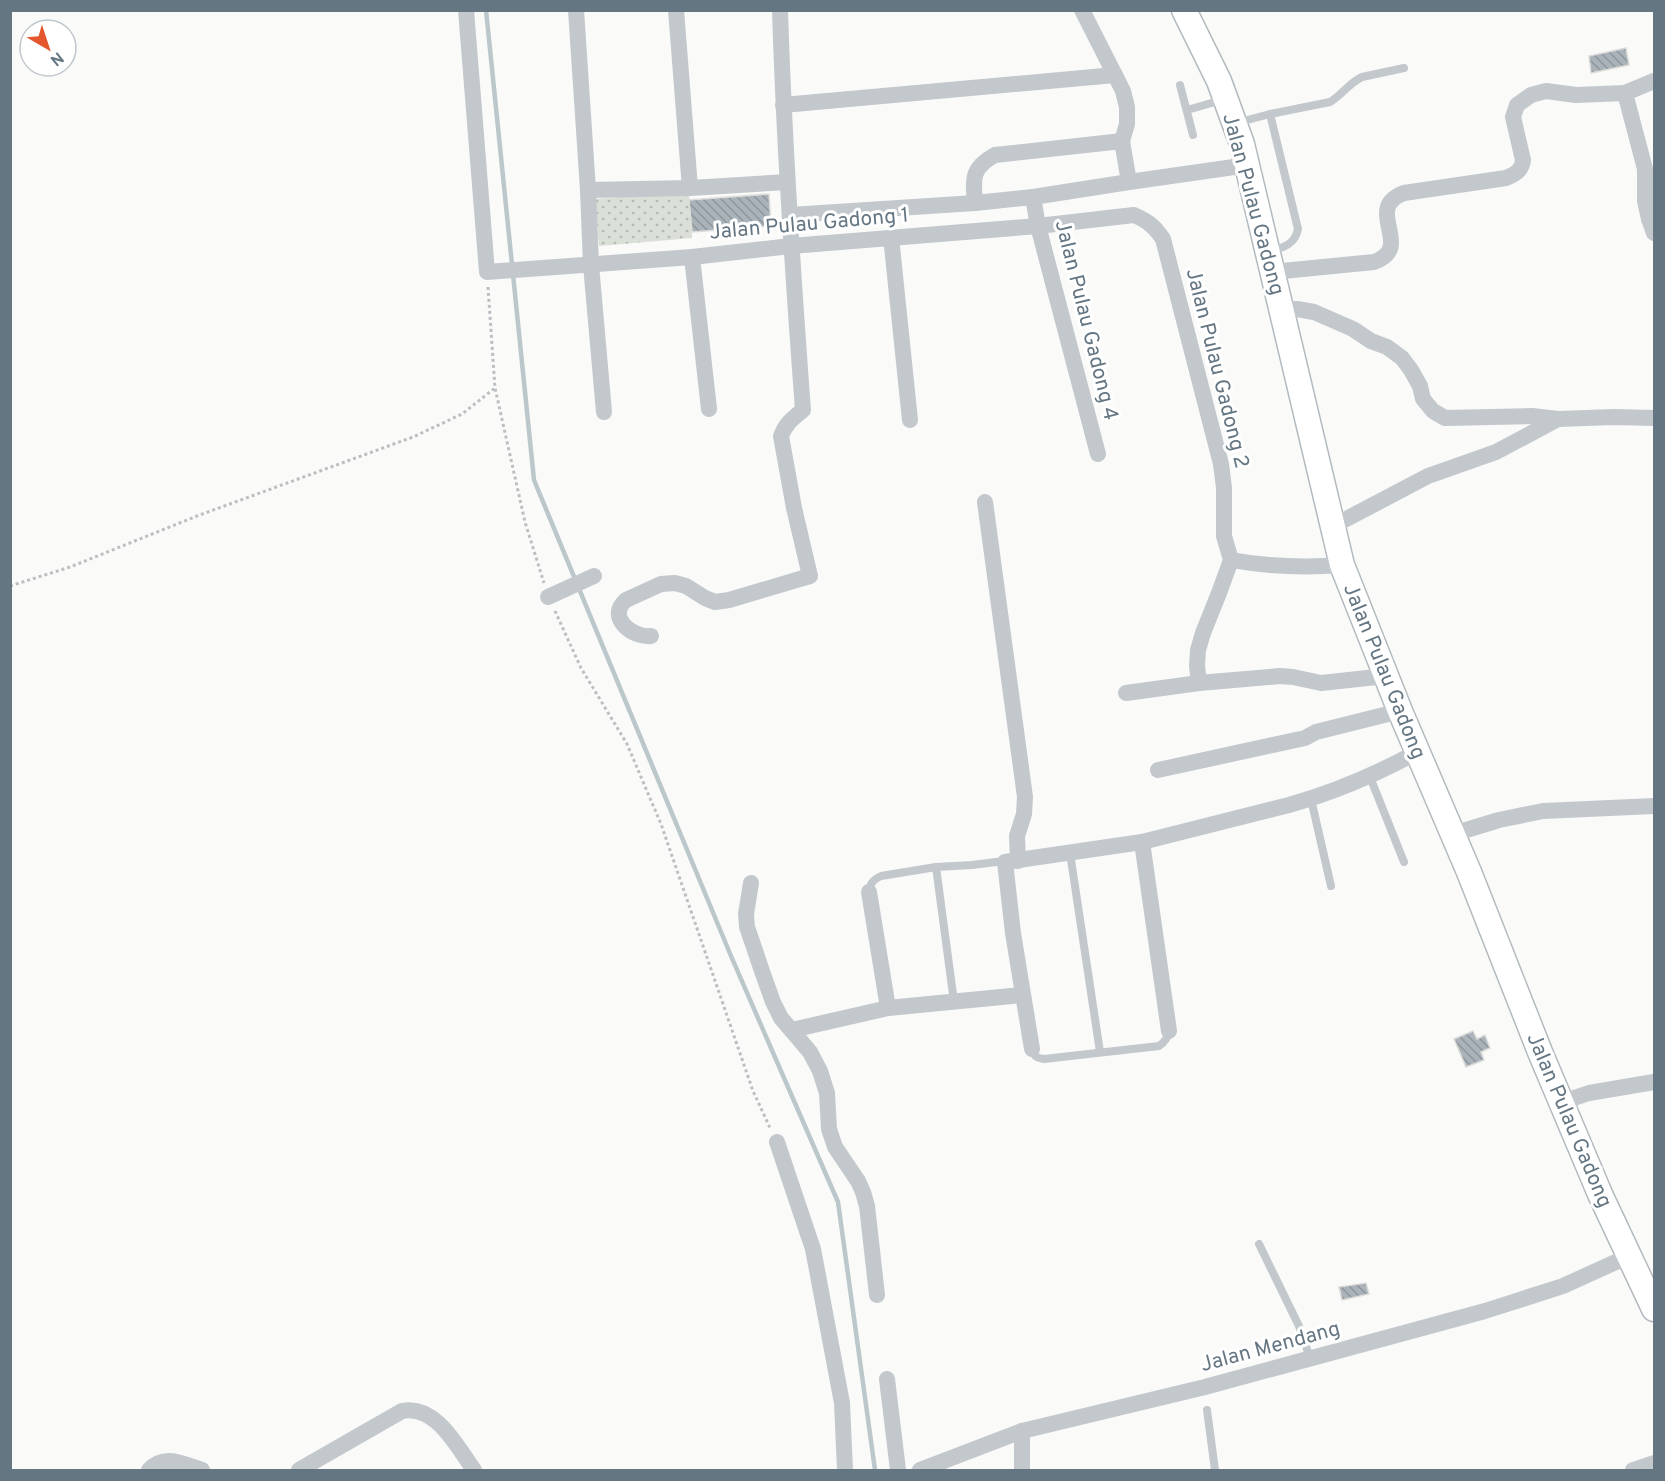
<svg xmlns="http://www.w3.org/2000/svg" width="1665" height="1481" font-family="Overpass,sans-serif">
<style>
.park{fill:url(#park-dots)}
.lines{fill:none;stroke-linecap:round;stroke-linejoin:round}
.stream{stroke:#bbc7cb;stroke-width:4.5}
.building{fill:url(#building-back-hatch);stroke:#dcdcda;stroke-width:1.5}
.secondary-casing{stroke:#b3babf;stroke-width:27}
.path{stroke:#bbbfc2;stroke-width:3;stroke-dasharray:3 3;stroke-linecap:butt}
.service{stroke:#c3c8cc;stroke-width:8}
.minor{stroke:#c3c8cc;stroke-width:16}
.secondary{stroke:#fff;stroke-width:24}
.labels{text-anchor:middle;stroke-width:6;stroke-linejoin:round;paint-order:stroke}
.street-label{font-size:21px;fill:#657683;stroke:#fff}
</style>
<defs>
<pattern id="park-dots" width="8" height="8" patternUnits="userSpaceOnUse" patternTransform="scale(1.5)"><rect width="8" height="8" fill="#dadfd7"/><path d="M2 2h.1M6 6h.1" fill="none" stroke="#b4b9b4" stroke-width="1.8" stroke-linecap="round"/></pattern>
<pattern id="building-back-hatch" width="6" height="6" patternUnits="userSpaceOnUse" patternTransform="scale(1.5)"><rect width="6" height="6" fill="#aab3b9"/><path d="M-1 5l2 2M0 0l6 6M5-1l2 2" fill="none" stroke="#8e969c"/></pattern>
</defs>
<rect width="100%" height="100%" fill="#fafaf8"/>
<!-- park -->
<polygon class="park" points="689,191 692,238 599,246 595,199"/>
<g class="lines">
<!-- stream -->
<polyline class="stream" points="486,10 534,480 731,956 838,1202 875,1470"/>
</g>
<!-- building -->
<g class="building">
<polygon points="1626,48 1629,65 1591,73 1589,56"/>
<polygon points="769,194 771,226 692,232 689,200"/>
<polygon points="1473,1031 1477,1039 1485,1035 1490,1048 1481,1052 1484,1060 1466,1067 1454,1039"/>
<polygon points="1366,1283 1369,1294 1342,1300 1339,1287"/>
</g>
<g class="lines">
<defs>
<polyline id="secondary" points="1184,10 1219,81 1242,144 1342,565 1400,711 1469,872 1540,1052 1600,1194 1654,1309"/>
</defs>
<!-- secondary casing -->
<use href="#secondary" class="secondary-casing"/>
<!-- path -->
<g class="path">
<polyline points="488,287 495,388 525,522 544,583"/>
<polyline points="10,586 70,567 197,516 413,437 462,414 495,388"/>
<polyline points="555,611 581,668 627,744 661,824 753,1091 771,1130"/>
</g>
<!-- service -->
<g class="service">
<polyline points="1180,85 1193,135"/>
<polyline points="1187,110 1222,100"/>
<path d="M 1236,123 L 1270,114 L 1330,102 C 1342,95 1349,83 1362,77 L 1404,68"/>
<path d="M 1269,251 C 1284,248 1295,244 1298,229 L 1270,114"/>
<polyline points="1370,777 1404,862"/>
<polyline points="1311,799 1331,886"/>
<polyline points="1070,853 1100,1052"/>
<polyline points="936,867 954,1002"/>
<path d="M 869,892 C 870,883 873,880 881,876 L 936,867 L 972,865 L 996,862 L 1005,862"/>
<path d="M 1032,1049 C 1034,1056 1036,1058 1044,1059 L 1159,1046 C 1165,1042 1168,1038 1169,1031"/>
<polyline points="1259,1244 1299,1326 1310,1358"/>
<polyline points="1207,1410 1215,1470"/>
</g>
<!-- minor -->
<g class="minor">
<path d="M 466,10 L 487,272 L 692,257 L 791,246 L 1038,226 L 1134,215 C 1148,221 1155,227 1163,239 L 1221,464 L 1224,488 L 1224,536 L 1231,560 L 1219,593 L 1203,633 L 1198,650 L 1197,666 L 1199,683"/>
<polyline points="576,10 588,190 591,265 604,412"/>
<polyline points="676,10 690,188"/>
<polyline points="1082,10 1123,91 1127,107 1127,124 1122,141 1129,182"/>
<polyline points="1625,93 1645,169 1645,201 1649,219 1654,233"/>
<polyline points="783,105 1115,75"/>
<polyline points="588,190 690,188 787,182"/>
<polyline points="1033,197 1038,226 1098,454"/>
<path d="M 975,203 C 973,179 971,168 995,155 L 1122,141"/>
<polyline points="790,215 975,203 1033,197 1129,182 1248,165"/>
<polyline points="891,237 910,420"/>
<polyline points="692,257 709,409"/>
<path d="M 1272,272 L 1374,262 C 1416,247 1362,209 1404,193 L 1506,178 C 1516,174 1522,170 1523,160 L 1513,117 L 1517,105 L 1531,95 L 1546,91 L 1576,95 L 1625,93 L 1654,81"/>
<polyline points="1282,310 1297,309 1314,312 1353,329 1371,341 1387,347 1402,358 1411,370 1420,386 1423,399 1433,411 1445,418 1532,416 1558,419"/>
<polyline points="985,502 1025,797 1024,814 1017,836 1018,861"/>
<polyline points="1333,526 1428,476 1496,452 1558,419 1614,417 1654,418"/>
<path d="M 1231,560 C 1270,567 1303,568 1342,565"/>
<polyline points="548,597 594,576"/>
<path d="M 651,636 C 632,638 606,617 626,600 L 661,584 L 675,583 L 686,586 L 705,598 L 715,602 L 729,600 L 810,576 L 794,508 L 781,436 C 786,423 793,418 803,410 C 793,277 784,144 780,10"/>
<polyline points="1126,693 1199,683 1280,676 1293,677 1321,683 1386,676"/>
<polyline points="1158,770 1305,738 1316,732 1400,711"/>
<polyline points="1453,834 1499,820 1543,811 1654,806"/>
<polyline points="1142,842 1169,1031"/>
<polyline points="751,883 746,914 747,927 763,974 773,1002 781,1018 810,1052 820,1071 827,1093 829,1129 835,1147 858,1181 863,1192 867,1206 877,1295"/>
<polyline points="869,892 888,1008"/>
<polyline points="792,1030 888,1008 1022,995"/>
<path d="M 1032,1049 L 1013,933 L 1005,862 L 1142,842 L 1289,805 C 1335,792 1375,775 1417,752"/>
<polyline points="1562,1102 1589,1093 1654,1082"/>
<polyline points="777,1142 813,1249 842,1403 845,1470"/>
<polyline points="887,1379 898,1470"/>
<path d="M 149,1470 C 165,1453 183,1464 202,1470"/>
<path d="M 299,1470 L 402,1411 C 436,1404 457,1447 474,1470"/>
<polyline points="920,1470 1022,1431 1205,1387 1485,1311 1563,1286 1629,1256"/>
<polyline points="1022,1470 1022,1431"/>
<polyline points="1633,1470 1654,1463"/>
</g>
<!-- secondary -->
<use href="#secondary" class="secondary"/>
</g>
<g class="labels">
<!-- street labels -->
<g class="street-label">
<text transform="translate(1254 204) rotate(75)" y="7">Jalan Pulau Gadong</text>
<text transform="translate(809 223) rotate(-5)" y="7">Jalan Pulau Gadong 1</text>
<text transform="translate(1087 320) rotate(76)" y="7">Jalan Pulau Gadong 4</text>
<text transform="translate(1218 368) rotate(76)" y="7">Jalan Pulau Gadong 2</text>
<text transform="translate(1385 671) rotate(68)" y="7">Jalan Pulau Gadong</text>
<text transform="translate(1570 1120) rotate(67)" y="7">Jalan Pulau Gadong</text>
<text transform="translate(1270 1346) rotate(-15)" y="7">Jalan Mendang</text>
</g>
</g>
<!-- border -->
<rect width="1665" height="1481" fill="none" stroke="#657683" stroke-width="24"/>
<!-- north arrow -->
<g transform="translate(48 48) rotate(141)"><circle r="28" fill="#ffffff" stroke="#c1c8cd" stroke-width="1.5"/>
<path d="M0-4.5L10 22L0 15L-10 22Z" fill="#e4572e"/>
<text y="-9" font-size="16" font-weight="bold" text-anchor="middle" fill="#657683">N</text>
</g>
</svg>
